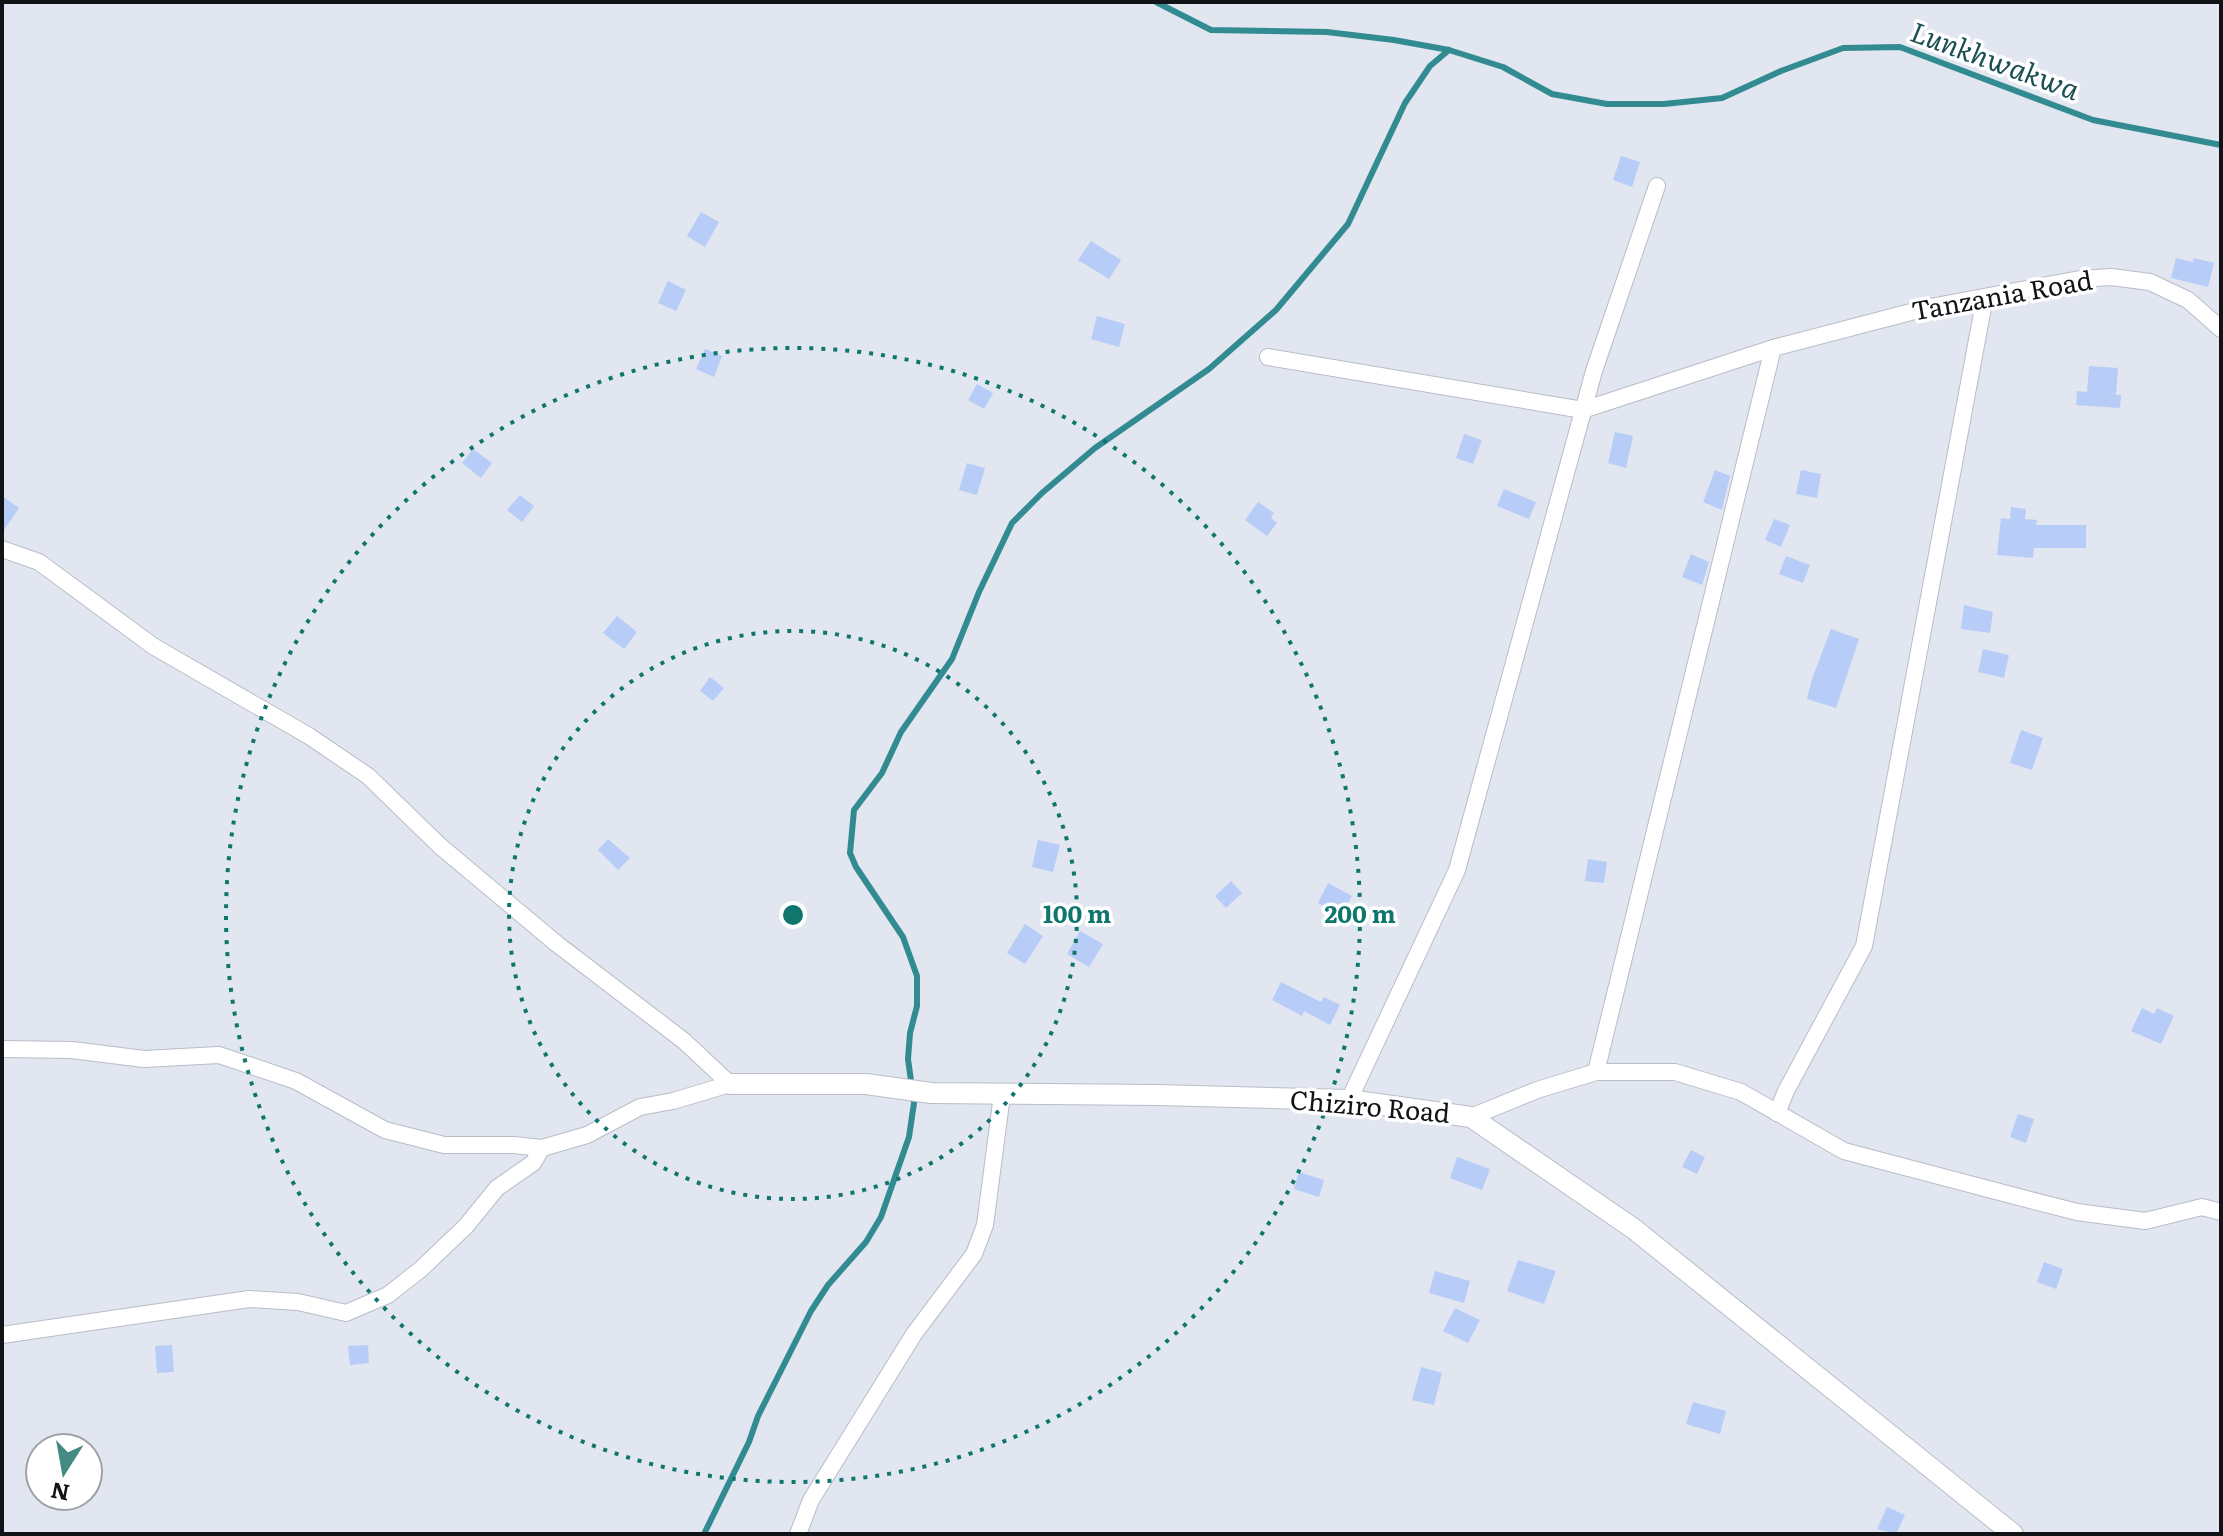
<svg xmlns="http://www.w3.org/2000/svg" width="2223" height="1536" font-family="Literata,serif">
<style>
.lines{fill:none;stroke-linecap:round;stroke-linejoin:round}
.stream{stroke:#338b92;stroke-width:6}
.building{fill:#b7cdf8}
.minor-casing{stroke:#b8bdc7;stroke-width:18}
.tertiary-casing{stroke:#b8bdc7;stroke-width:22}
.minor{stroke:#fff;stroke-width:16}
.tertiary{stroke:#fff;stroke-width:20}
.ring{fill:none;stroke:#0f766e;stroke-width:4;stroke-dasharray:4 8}
.labels{text-anchor:middle;stroke-width:7;stroke-linejoin:round;paint-order:stroke}
.street-label{font-size:26px;fill:#111316;stroke:#fff}
.water-label{font-size:28px;font-style:italic;fill:#1a4f53;stroke:#fff}
.centre{fill:#0f766e;stroke:#fff;stroke-width:4}
.ring-label{font-size:24px;text-anchor:middle;font-weight:bold;fill:#0f766e;stroke:#fff;stroke-width:7;stroke-linejoin:round;paint-order:stroke}
</style>
<rect width="100%" height="100%" fill="#e1e6f0"/>
<g class="lines">
<!-- stream -->
<g class="stream">
<polyline points="1156,2 1211,30 1327,32 1394,40 1449,50 1503,67 1552,94 1607,104 1664,104 1722,98 1781,71 1843,48 1900,47 2093,120 2221,145"/>
<polyline points="704,1534 749,1442 758,1416 811,1311 828,1285 866,1242 881,1217 909,1137 914,1103 908,1059 910,1033 917,1006 917,976 903,937 856,867 850,853 854,810 882,773 901,732 952,659 979,592 1012,523 1042,493 1095,448 1209,369 1276,310 1348,224 1405,103 1430,66 1449,50"/>
</g>
</g>
<!-- building -->
<g class="building">
<polygon points="1621,156 1640,162 1632,187 1613,180"/>
<polygon points="701,212 719,222 705,247 687,236"/>
<polygon points="1091,241 1121,260 1109,279 1078,260"/>
<polygon points="2176,258 2193,262 2194,258 2214,263 2208,287 2171,278"/>
<polygon points="668,281 686,290 676,311 658,303"/>
<polygon points="1097,316 1125,324 1119,347 1091,339"/>
<polygon points="705,349 722,356 714,377 696,369"/>
<polygon points="2089,366 2118,368 2116,394 2104,393 2121,395 2120,408 2076,405 2077,391 2087,392"/>
<polygon points="977,384 993,393 984,409 968,400"/>
<polygon points="1615,432 1633,436 1626,468 1608,463"/>
<polygon points="1464,434 1482,440 1473,464 1456,458"/>
<polygon points="473,449 492,463 481,478 462,463"/>
<polygon points="967,463 985,468 977,495 959,490"/>
<polygon points="1715,470 1730,476 1722,510 1703,502"/>
<polygon points="1801,470 1821,474 1817,498 1796,494"/>
<polygon points="1504,489 1536,502 1529,519 1497,506"/>
<polygon points="520,495 534,506 522,522 507,510"/>
<polygon points="2,496 19,508 2,533"/>
<polygon points="1258,502 1274,513 1271,518 1277,523 1267,536 1245,520"/>
<polygon points="2011,507 2026,509 2025,519 2037,520 2036,525 2086,525 2086,548 2034,548 2033,558 1997,555 2001,518 2010,519"/>
<polygon points="1774,519 1790,525 1781,547 1765,540"/>
<polygon points="1691,554 1709,562 1702,585 1682,577"/>
<polygon points="1786,556 1810,565 1803,583 1779,574"/>
<polygon points="1964,605 1993,612 1990,633 1961,629"/>
<polygon points="617,616 637,632 624,649 603,633"/>
<polygon points="1831,629 1859,639 1836,708 1807,699 1812,679"/>
<polygon points="1983,649 2009,655 2004,678 1978,672"/>
<polygon points="710,677 724,688 713,701 700,691"/>
<polygon points="2021,730 2043,738 2032,770 2010,763"/>
<polygon points="608,839 630,858 618,870 598,850"/>
<polygon points="1038,840 1060,845 1053,872 1032,867"/>
<polygon points="1588,859 1607,862 1604,883 1585,881"/>
<polygon points="1231,881 1242,893 1226,908 1215,896"/>
<polygon points="1328,883 1352,896 1341,916 1318,903"/>
<polygon points="1025,924 1043,936 1025,964 1007,953"/>
<polygon points="1080,931 1103,944 1089,967 1067,954"/>
<polygon points="1281,982 1321,1002 1324,997 1340,1005 1330,1025 1304,1011 1302,1016 1272,1000"/>
<polygon points="2142,1008 2154,1014 2157,1008 2174,1016 2161,1044 2131,1031"/>
<polygon points="2018,1114 2034,1119 2026,1143 2010,1137"/>
<polygon points="1691,1150 1705,1157 1697,1174 1682,1167"/>
<polygon points="1457,1157 1490,1169 1482,1190 1450,1178"/>
<polygon points="1299,1172 1324,1180 1319,1197 1294,1189"/>
<polygon points="1518,1260 1556,1271 1544,1304 1507,1291"/>
<polygon points="2044,1262 2063,1269 2056,1289 2037,1282"/>
<polygon points="1435,1271 1470,1281 1464,1303 1429,1293"/>
<polygon points="1455,1308 1480,1320 1468,1343 1443,1331"/>
<polygon points="172,1345 174,1372 157,1373 155,1346"/>
<polygon points="368,1345 369,1363 350,1365 348,1346"/>
<polygon points="1421,1367 1442,1373 1434,1405 1412,1400"/>
<polygon points="1693,1402 1726,1411 1720,1434 1686,1424"/>
<polygon points="1887,1507 1905,1515 1896,1534 1877,1529"/>
</g>
<g class="lines">
<defs>
<g id="minor">
<polyline points="1268,357 1583,410 1773,348 1930,307 2080,279 2111,277 2150,282 2188,300 2221,329"/>
<polyline points="2,549 39,562 153,646 309,736 368,776 440,846 557,944 684,1041 730,1084 673,1101 640,1107 587,1135 542,1148 514,1145 444,1145 385,1130 296,1081 219,1055 144,1059 72,1050 2,1049"/>
<polyline points="1596,1072 1773,348"/>
<polyline points="1349,1100 1457,870 1594,371 1657,186"/>
<polyline points="1777,1113 1786,1091 1864,946 1985,297"/>
<polyline points="1471,1117 1537,1090 1596,1072 1675,1072 1741,1092 1844,1151 2011,1195 2077,1212 2145,1221 2202,1207 2221,1212"/>
<polyline points="2,1335 249,1299 298,1302 346,1313 388,1295 421,1269 466,1226 497,1188 533,1163 542,1148"/>
<polyline points="798,1534 811,1500 914,1334 974,1254 985,1225 1002,1095"/>
</g>
<polyline id="tertiary" points="730,1084 866,1084 931,1093 1157,1095 1349,1100 1471,1117 1634,1229 2013,1534"/>
</defs>
<!-- minor casing -->
<use href="#minor" class="minor-casing"/>
<!-- tertiary casing -->
<use href="#tertiary" class="tertiary-casing"/>
<!-- minor -->
<use href="#minor" class="minor"/>
<!-- tertiary -->
<use href="#tertiary" class="tertiary"/>
</g>
<!-- distance rings -->
<g class="ring">
<circle cx="793" cy="915" r="284"/>
<circle cx="793" cy="915" r="567"/>
</g>
<g class="labels">
<!-- street labels -->
<g class="street-label">
<text transform="translate(2002 296) rotate(-10)" y="9">Tanzania Road</text>
<text transform="translate(1370 1107) rotate(5)" y="9">Chiziro Road</text>
</g>
<!-- water labels -->
<g class="water-label">
<text transform="translate(1995 61) rotate(20)" y="10">Lunkhwakwa</text>
</g>
</g>
<circle cx="793" cy="915" r="12" class="centre"/>
<g class="ring-label">
<text x="1077" y="923">100 m</text>
<text x="1360" y="923">200 m</text>
</g>
<!-- border -->
<rect width="2223" height="1536" fill="none" stroke="#111316" stroke-width="8"/>
<!-- north arrow -->
<g transform="translate(64 1472) rotate(191)"><circle r="38" fill="#ffffff" stroke="#a0a1a2" stroke-width="2"/>
<path d="M0-6L14 30L0 20L-14 30Z" fill="#448b83"/>
<text y="-12" font-size="22" font-weight="bold" text-anchor="middle" fill="#111316">N</text>
</g>
</svg>
